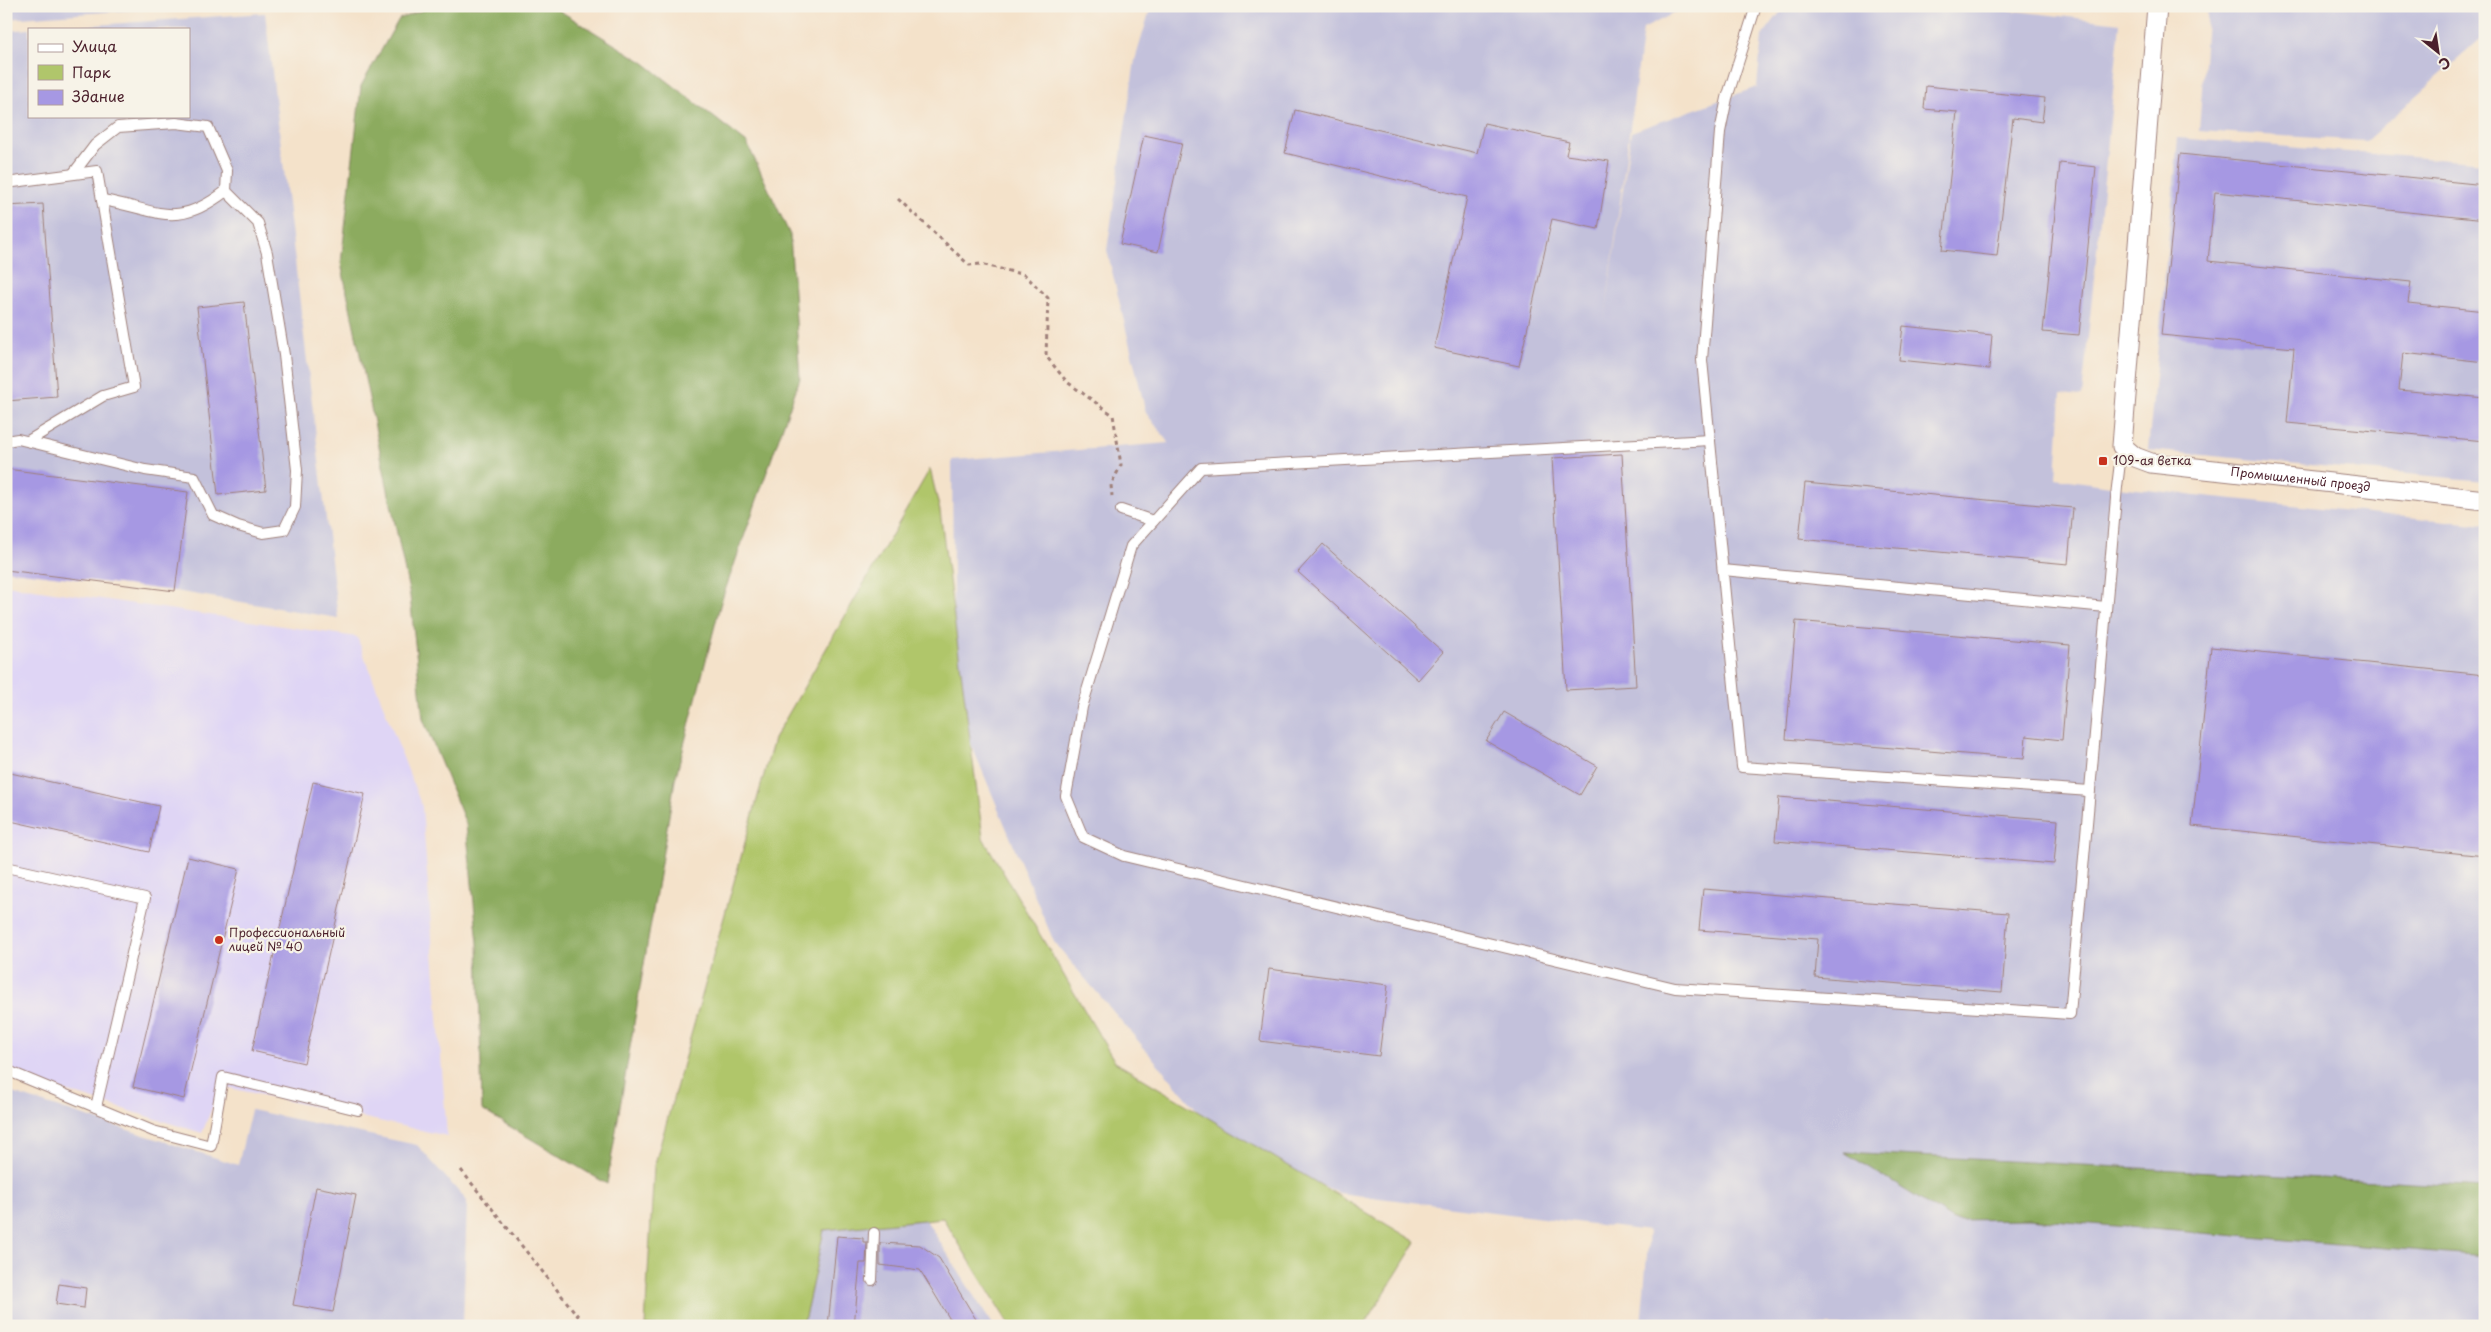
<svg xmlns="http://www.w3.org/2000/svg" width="2491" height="1332" font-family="'Playpen Sans',sans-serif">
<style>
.built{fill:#dfd5f5}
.industrial{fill:#c3c1db}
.green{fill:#b0c66b;stroke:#7d724b}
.forest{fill:#8cab5f;stroke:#6b6545}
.building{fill:#a698e3}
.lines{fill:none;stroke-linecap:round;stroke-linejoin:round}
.lane-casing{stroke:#9f807a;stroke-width:12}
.street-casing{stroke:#9f807a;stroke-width:21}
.path{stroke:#9f807a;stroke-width:3;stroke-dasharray:4 4;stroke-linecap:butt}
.lane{stroke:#fff;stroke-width:10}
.street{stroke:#fff;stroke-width:19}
.poi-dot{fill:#c8321e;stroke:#f7f3e8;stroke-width:2}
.labels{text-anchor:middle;stroke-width:4.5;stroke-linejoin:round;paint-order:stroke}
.poi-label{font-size:12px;fill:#4a1f2b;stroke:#f7f3e8;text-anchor:start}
.street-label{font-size:12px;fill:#4a1f2b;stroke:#f7f3e8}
</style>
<rect width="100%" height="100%" fill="#f7f3e8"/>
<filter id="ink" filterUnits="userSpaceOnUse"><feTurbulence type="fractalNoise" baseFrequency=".02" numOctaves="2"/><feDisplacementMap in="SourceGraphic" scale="10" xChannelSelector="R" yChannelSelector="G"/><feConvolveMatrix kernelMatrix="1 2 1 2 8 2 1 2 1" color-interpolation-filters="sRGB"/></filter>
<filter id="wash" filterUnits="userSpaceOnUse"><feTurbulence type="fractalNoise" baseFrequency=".0096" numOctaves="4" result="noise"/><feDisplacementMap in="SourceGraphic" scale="20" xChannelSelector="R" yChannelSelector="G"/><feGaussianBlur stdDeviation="1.12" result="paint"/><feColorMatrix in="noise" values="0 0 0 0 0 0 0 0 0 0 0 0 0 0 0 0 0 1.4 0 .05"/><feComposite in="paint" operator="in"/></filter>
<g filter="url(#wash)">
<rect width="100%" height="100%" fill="#f4e2ca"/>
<!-- built -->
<polygon class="built" points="6,585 357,637 422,807 447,1136 221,1086 202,1133 6,1073"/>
<!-- industrial -->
<g class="industrial">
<polygon points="6,6 190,6 6,19"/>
<polygon points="1151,6 1688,6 1643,29 1604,324 1631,132 1757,87 1762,36 1785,6 1972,6 2120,23 2082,396 2061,394 2056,478 2117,487 2485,525 2485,1326 1641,1326 1649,1231 1339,1193 1220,1137 1054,942 954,703 952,460 1169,443 1146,413 1107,250 1135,60"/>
<polygon points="2208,6 2485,6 2485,35 2366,141 2199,131"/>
<polygon points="265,13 338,618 175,591 6,570 6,31 29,29 29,116 189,116 189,29 39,29"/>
<polygon points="2178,138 2485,163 2485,481 2148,450"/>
<polygon points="6,1091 238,1165 251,1110 417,1145 467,1201 463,1326 6,1326"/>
<polygon points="823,1209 926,1220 993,1326 752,1326"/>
</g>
<!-- green -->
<polygon class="green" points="930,469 940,511 983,838 1115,1062 1416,1242 1364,1326 1010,1326 943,1218 824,1230 803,1326 645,1326 654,1167 774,739"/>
<!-- forest -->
<g class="forest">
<polygon points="434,6 552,6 643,62 747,143 790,235 800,378 721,602 675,780 607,1184 482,1110 478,943 466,824 423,719 410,596 341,263 361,86 399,19"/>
<polygon points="1844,1152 2485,1187 2485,1256 2029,1219 1953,1220"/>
</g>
<g id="blocks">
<!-- building -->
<g class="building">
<polygon points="1926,86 2045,98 2042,122 2013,118 1997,256 1942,250 1957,112 1924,109"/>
<polygon points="1295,110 1477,153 1484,123 1569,142 1566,155 1609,161 1598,229 1552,219 1519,366 1434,348 1467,197 1285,153"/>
<polygon points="1144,135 1182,143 1158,252 1120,244"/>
<polygon points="2180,154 2485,185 2485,220 2215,192 2208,261 2411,282 2408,303 2485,311 2485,362 2403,353 2399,390 2485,398 2485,441 2287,423 2294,348 2161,335"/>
<polygon points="2060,163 2096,167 2079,335 2043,332"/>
<polygon points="43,204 57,397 6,401 6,206"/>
<polygon points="244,302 266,490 218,495 197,307"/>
<polygon points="1903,326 1992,335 1989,369 1899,360"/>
<polygon points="1622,454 1636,686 1566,690 1552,458"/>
<polygon points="6,469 188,492 175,591 6,570"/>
<polygon points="1805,483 2073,508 2068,564 1799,539"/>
<polygon points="1323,544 1443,652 1418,680 1298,572"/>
<polygon points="1796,621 2070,645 2062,740 2026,736 2024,759 1786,739"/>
<polygon points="2211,647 2485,675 2485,856 2192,826"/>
<polygon points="1504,712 1597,766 1580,795 1486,741"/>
<polygon points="6,772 159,806 149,852 6,820"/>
<polygon points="313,782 365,794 304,1063 252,1051"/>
<polygon points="1779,797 2058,820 2054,864 1775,841"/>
<polygon points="188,857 239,869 184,1099 133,1087"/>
<polygon points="1703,889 2008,913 2002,992 1815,977 1818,939 1699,930"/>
<polygon points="1269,969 1388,985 1379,1056 1260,1041"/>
<polygon points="316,1187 356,1195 333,1312 293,1305"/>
<polygon points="837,1236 863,1238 863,1242 867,1242 866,1263 860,1263 854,1326 828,1326"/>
<polygon points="880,1243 920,1245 939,1258 980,1326 954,1326 920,1270 880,1265"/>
<polygon points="59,1284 86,1288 84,1308 56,1304"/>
</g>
</g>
</g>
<g filter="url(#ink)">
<use href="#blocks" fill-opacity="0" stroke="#9f807a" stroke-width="1"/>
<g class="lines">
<defs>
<g id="lane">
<polyline points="1756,6 1727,98 1720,132 1702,360 1742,767 2090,791"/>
<path d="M 73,174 L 95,145 L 118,127 L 176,123 L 208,127 L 227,171 L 226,191 C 174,231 158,209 102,200"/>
<polyline points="6,183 97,171 134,387 103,396 28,441"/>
<polyline points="1710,440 1201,468 1131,546 1082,707 1066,796 1083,837 1124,856 1675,988 2070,1014 2117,487 2122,446"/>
<polyline points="6,441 18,439 145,470 194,477 213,515 238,526 263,533 284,530 295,507 297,470 284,355 267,253 258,223 226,191"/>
<polyline points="1121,510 1153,521"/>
<polyline points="1723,570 2106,607"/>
<polyline points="6,867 145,898 96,1107"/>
<polyline points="6,1070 153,1131 211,1146 223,1077 358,1110"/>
<polyline points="872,1280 874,1233"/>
</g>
<g id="street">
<path id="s1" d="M 2157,6 L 2122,446 L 2135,457 L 2151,463 L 2485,500"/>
</g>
</defs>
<!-- lane casing -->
<use href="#lane" class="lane-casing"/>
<!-- street casing -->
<use href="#street" class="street-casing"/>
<!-- path -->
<g class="path">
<polyline points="898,199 969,265 981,264 1025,275 1048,298 1046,356 1067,382 1113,415 1121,465 1111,485 1112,496"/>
<polyline points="461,1170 586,1326"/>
</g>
<!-- lane -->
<use href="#lane" class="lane"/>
<!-- street -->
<use href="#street" class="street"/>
</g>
</g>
<!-- markers -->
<g class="poi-dot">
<rect x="2098" y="456" width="10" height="10" rx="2.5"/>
<circle cx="219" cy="940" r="5"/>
</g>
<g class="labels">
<!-- poi labels -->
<g class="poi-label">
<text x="2113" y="465">109-ая ветка</text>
<text x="229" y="937">Профессиональный<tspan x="229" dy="14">лицей № 40</tspan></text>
</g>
<!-- street labels -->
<g class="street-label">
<text dy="4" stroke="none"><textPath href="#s1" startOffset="626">Промышленный проезд</textPath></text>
</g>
</g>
<!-- margin -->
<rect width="2491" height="1332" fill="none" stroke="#f7f3e8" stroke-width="25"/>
<!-- legend -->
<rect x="28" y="28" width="162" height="90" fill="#f7f3e8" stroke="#b29e9c"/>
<rect x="38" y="44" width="25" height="8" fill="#ffffff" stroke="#b29e9c"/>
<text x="72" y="52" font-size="15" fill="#4a1f2b">Улица</text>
<rect x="38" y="65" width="25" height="15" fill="#b0c66b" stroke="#b29e9c"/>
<text x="72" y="78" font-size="15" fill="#4a1f2b">Парк</text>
<rect x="38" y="90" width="25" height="15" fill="#a698e3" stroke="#b29e9c"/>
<text x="72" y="102" font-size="15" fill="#4a1f2b">Здание</text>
<!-- north arrow -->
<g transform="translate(2438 52) rotate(150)" stroke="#f7f3e8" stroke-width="4" paint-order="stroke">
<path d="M0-4L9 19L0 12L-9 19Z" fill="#4a1f2b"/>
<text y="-8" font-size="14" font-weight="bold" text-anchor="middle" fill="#4a1f2b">С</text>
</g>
</svg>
